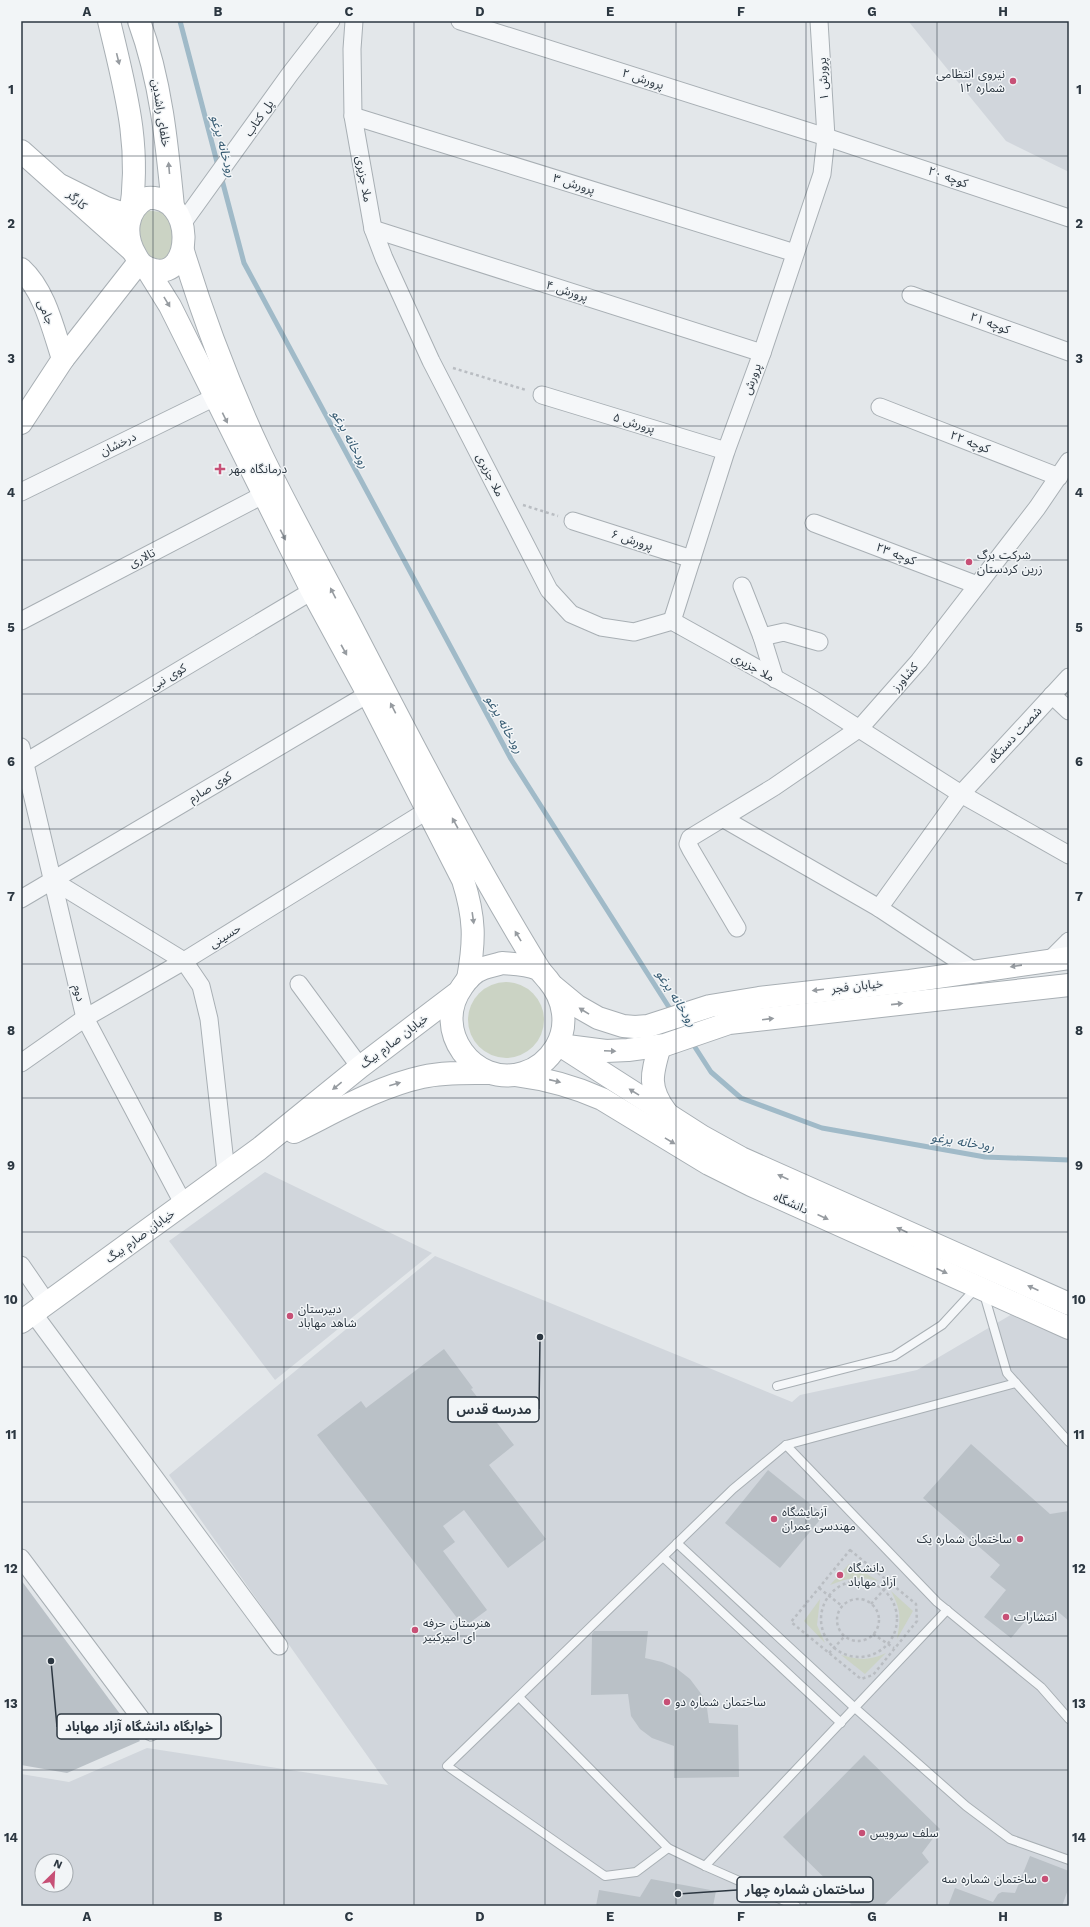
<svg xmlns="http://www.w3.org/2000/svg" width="1090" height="1927" font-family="'Work Sans','Noto Sans Arabic',sans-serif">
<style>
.built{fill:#d1d6dc;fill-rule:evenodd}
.green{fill:#cbd3c4}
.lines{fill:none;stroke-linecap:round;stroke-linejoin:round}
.stream{stroke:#a0bac8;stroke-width:5}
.building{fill:#bac1c7}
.lane-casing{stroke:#a8afb4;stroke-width:10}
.street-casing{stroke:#a8afb4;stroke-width:19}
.secondary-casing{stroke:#a8afb4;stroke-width:24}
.path{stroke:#b9bdc2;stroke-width:2.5;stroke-dasharray:3 3;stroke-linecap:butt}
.lane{stroke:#f5f7f9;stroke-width:8}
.street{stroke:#f5f7f9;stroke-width:17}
.secondary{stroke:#fff;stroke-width:22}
.oneway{fill:#969ba0}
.grid{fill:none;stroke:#2c3741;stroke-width:1;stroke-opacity:0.55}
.poi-dot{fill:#c75076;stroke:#f2f5f7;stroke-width:1.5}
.labels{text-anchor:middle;stroke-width:3;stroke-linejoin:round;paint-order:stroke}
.poi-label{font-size:12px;fill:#2c3741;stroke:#f2f5f7;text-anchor:start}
.street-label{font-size:12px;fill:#2c3741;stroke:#f2f5f7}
.water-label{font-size:13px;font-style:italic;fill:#385c73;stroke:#f2f5f7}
.leader{fill:none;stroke:#2c3741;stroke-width:1.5}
.callout-dot{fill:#2c3741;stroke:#f2f5f7;stroke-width:1.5}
.callout{fill:#f2f5f7;stroke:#2c3741;stroke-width:1.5}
.callout-label{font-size:13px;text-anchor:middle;font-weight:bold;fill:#2c3741}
.neatline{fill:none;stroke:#2c3741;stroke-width:1.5}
.grid-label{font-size:13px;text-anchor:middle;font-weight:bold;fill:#2c3741}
</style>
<rect width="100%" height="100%" fill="#e3e7ea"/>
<!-- built -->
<g class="built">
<polygon points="1069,21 1069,172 1006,141 909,22"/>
<polygon points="265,1172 432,1253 275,1380 169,1241"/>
<path d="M 435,1256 L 792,1402 L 800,1395 L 917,1370 L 1014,1313 L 1069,1337 L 1069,1906 L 21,1906 L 21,1774 L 69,1782 L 147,1748 L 388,1785 L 169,1475 ZM 42,1861 L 66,1861 L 66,1885 L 42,1885 Z"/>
</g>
<!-- green -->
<g class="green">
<polygon points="145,210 161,212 171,221 176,235 173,250 160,263 143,253 136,223"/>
<circle cx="506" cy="1020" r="38"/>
<path d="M 849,1564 L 879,1581 C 858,1576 850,1577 830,1585 Z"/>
<path d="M 891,1591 L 913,1611 L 897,1639 C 901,1618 901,1610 891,1591 Z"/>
<polygon points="820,1599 817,1625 825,1643 804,1621"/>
<path d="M 886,1653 L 865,1674 L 841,1655 C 860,1660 868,1661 886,1653 Z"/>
</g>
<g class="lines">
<!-- stream -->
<g class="stream">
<polyline points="180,21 218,166"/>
<polyline points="221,176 244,263 511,759 672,1012"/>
<polyline points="691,1041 711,1072 741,1098 822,1128 985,1157 1069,1160"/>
</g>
</g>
<!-- building -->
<g class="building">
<polygon points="444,1349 473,1388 471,1389 514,1445 489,1465 546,1539 508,1568 464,1510 443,1526 455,1542 443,1551 487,1610 464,1627 317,1435 361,1401 366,1408"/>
<polygon points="971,1444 1050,1514 1069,1511 1069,1621 1056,1610 1044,1623 1032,1613 1011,1638 984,1617 1006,1590 990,1577 1000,1565 923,1498"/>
<polygon points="768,1470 824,1515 780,1568 725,1523"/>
<polygon points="21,1580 140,1741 67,1773 21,1765"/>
<polygon points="594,1631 648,1631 645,1658 662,1662 676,1668 690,1679 702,1695 707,1708 709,1723 738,1725 739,1777 674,1778 674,1746 652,1738 640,1729 631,1716 628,1694 591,1695 592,1634"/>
<polygon points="864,1755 940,1829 922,1853 929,1862 883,1906 853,1906 783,1837"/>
<polygon points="1030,1856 1069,1871 1069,1887 1062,1906 948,1906 955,1888 993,1902 998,1894 1002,1892 1015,1893"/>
<polygon points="651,1879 716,1891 713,1906 596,1906 599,1890 640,1897"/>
</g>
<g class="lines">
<defs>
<g id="lane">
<polyline points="984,1294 1007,1373 1069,1442"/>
<polyline points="777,1386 894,1356 942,1325 977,1287"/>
<polyline points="786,1445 937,1602 1041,1687 1069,1719"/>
<polyline points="677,1543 855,1708 966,1806 1010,1839 1069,1860"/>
<polyline points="663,1557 841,1723"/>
<polyline points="519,1697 668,1848 705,1866 796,1906"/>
<polyline points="668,1848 636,1872 605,1876 447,1766 733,1489 786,1445 1016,1383"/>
<polyline points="705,1866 947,1610"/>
</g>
<g id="street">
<polyline points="354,21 352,49 353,116 373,229 384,258 431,361 549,590 571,614 601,627 634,632 672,621 814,700 961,794 1069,855"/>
<polyline points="460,21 826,137 1069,218"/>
<polyline points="353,116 795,253"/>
<polyline points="182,224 290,74 331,21"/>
<polyline points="373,229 762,353"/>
<polyline points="911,295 1069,352"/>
<polyline points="542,395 726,451"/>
<polyline points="880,407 1059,477"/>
<polyline points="21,492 215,397"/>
<polyline points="573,521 692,559"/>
<polyline points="814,523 977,585"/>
<polyline points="742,586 762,637 775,679"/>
<polyline points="21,621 263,495"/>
<polyline points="672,621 726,451 762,353 822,174 826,137 819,21"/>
<polyline points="762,637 784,632 819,642"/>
<polyline points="1052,695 1069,711"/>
<polyline points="21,747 85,1018 184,1205"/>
<polyline points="21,765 312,591"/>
<polyline points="724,819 879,908 974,971"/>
<polyline points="52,880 184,961 201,986 209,1019 226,1172"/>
<polyline points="21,899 368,694"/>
<polyline points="879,908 961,794 1069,677"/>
<polyline points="737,928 691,850 688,844 690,838 774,787 860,728 919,661 1037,508 1069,461"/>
<polyline points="1049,961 1069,941"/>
<polyline points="299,984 360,1067"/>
<polyline points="21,1063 85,1018 184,961 428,810"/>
<polyline points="21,1265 47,1303"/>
<polyline points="33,1313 279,1646"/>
<polyline points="21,1558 151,1732"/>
</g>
<g id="secondary">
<path d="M 139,21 C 161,81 167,144 173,207"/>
<polyline points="21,151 132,250"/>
<path d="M 62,186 L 106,208 L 130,216 C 142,146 125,89 109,21"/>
<path d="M 147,198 C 196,194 193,280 154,270 C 145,268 140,264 136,256 C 124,236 125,210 147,198 Z"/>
<path d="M 183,251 C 204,320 230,388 261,454 C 289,512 321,569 351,626 C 411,742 471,858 539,969"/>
<path d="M 21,269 C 45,291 53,329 63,359"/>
<path d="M 147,269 L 170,306 L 312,591 L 368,694 L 463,880 C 475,918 475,940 468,979"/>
<polyline points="21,423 63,359 139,262"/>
<path d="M 502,963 C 513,964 527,964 538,969 C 541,971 545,977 548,980 C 564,999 569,1025 556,1047 C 548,1060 537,1069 523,1073 C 474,1088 431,1030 462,987 C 467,979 475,971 484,968 C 490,966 496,965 502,963 Z"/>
<polyline points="554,987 577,1006 598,1018 623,1026 635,1027 648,1026 710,1006 759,998 910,981 1069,958"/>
<polyline points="558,1044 703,1137 741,1158 1069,1304"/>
<polyline points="567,1046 606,1051 628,1050 665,1045 729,1023 1069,985"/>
<path d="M 660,1046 C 652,1073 647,1087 666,1112"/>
<path d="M 516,1075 C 547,1079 573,1086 602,1099 L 709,1164 L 751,1185 L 1069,1328"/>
<path d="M 294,1132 C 335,1112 377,1087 422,1077 C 444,1072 467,1073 489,1073"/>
<polyline points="21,1322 259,1149 360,1067 456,994"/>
</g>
</defs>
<!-- lane casing -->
<use href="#lane" class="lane-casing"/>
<!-- street casing -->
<use href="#street" class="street-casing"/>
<!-- secondary casing -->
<use href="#secondary" class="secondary-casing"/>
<!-- path -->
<g class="path">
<polyline points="453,368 526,390"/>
<polyline points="523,505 558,516"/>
<polygon points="850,1550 916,1604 917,1621 873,1675 861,1679 791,1622"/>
<circle cx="859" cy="1619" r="38"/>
<polyline points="819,1588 842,1606"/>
<circle cx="858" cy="1620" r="21"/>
<polyline points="871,1604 890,1583"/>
<polyline points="873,1634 894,1648"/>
<polyline points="829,1653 845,1636"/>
</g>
<!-- lane -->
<use href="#lane" class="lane"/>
<!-- street -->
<use href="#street" class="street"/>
<!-- secondary -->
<use href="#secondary" class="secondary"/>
</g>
<!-- one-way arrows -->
<defs><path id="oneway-solid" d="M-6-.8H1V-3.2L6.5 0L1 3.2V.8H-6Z"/></defs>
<g class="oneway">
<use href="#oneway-solid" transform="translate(118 59) rotate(76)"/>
<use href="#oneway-solid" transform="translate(169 168) rotate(-95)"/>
<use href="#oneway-solid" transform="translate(167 302) rotate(59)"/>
<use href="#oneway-solid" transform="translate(225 418) rotate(64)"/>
<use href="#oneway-solid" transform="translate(283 535) rotate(63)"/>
<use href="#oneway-solid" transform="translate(333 593) rotate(-117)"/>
<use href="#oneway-solid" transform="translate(344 650) rotate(61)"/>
<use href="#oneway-solid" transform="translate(393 708) rotate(-117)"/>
<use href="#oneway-solid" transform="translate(455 823) rotate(-119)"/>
<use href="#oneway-solid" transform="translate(473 918) rotate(82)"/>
<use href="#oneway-solid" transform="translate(518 936) rotate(-121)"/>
<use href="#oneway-solid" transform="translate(1016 966) rotate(172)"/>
<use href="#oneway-solid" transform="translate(818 990) rotate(173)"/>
<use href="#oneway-solid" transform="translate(897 1004) rotate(-6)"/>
<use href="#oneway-solid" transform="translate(584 1011) rotate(-148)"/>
<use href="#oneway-solid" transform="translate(768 1019) rotate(-7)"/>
<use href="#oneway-solid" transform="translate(610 1051) rotate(2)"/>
<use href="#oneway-solid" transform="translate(555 1081) rotate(13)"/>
<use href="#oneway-solid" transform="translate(395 1084) rotate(-16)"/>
<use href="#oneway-solid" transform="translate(337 1086) rotate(141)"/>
<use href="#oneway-solid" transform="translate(634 1092) rotate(-148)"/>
<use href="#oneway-solid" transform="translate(670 1141) rotate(31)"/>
<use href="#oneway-solid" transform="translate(783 1177) rotate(-156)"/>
<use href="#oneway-solid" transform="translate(823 1217) rotate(24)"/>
<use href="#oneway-solid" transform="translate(902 1230) rotate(-156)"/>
<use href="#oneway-solid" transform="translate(942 1271) rotate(24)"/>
<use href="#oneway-solid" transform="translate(1033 1288) rotate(-156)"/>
</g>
<!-- grid -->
<path class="grid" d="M 153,21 L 153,1906M 284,21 L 284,1906M 414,21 L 414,1906M 545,21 L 545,1906M 676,21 L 676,1906M 806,21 L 806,1906M 937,21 L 937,1906M 21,156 L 1069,156M 21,291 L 1069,291M 21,426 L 1069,426M 21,560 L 1069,560M 21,694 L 1069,694M 21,829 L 1069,829M 21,964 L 1069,964M 21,1098 L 1069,1098M 21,1232 L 1069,1232M 21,1367 L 1069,1367M 21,1502 L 1069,1502M 21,1636 L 1069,1636M 21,1770 L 1069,1770"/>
<!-- markers -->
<g class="poi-dot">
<circle cx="1013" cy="81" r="4"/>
<path d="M218 463h4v4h4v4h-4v4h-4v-4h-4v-4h4z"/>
<circle cx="969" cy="562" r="4"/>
<circle cx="290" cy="1316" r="4"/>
<circle cx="774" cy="1519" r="4"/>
<circle cx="1020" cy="1539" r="4"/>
<circle cx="840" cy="1575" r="4"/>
<circle cx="1006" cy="1617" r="4"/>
<circle cx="415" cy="1630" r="4"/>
<circle cx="667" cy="1702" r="4"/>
<circle cx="862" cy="1833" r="4"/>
<circle cx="1045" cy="1879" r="4"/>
</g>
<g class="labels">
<!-- poi labels -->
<g class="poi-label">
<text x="1005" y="78" text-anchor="end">نیروی انتظامی<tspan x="1005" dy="14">شماره ۱۲</tspan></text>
<text x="229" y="473">درمانگاه مهر</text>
<text x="977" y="559">شرکت برگ<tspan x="977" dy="14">زرین کردستان</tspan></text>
<text x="298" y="1313">دبیرستان<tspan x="298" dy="14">شاهد مهاباد</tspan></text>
<text x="782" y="1516">آزمایشگاه<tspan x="782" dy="14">مهندسی عمران</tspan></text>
<text x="1012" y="1543" text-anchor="end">ساختمان شماره یک</text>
<text x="848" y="1572">دانشگاه<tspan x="848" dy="14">آزاد مهاباد</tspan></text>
<text x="1014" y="1621">انتشارات</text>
<text x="423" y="1627">هنرستان حرفه<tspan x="423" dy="14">ای امیرکبیر</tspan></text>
<text x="675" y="1706">ساختمان شماره دو</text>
<text x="870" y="1837">سلف سرویس</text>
<text x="1037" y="1883" text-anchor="end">ساختمان شماره سه</text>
</g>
<!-- street labels -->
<g class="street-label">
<text transform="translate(643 79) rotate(18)" y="4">پرورش ۲</text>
<text transform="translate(823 79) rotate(-93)" y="4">پرورش ۱</text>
<text transform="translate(161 113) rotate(81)" y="4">خلفای راشدین</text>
<text transform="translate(259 118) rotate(-55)" y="4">پل کتاب</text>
<text transform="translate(948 177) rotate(19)" y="4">کوچه ۲۰</text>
<text transform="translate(364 179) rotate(80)" y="4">ملا جزیری</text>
<text transform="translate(574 184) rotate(17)" y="4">پرورش ۳</text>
<text transform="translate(77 200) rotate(42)" y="4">کارگر</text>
<text transform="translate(567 291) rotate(18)" y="4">پرورش ۴</text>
<text transform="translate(46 312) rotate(67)" y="4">جامی</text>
<text transform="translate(990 323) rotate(20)" y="4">کوچه ۲۱</text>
<text transform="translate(752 379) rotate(-70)" y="4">پرورش</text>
<text transform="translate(634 423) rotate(17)" y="4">پرورش ۵</text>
<text transform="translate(970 442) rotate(21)" y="4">کوچه ۲۲</text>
<text transform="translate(118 444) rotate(-26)" y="4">درخشان</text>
<text transform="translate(490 475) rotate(63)" y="4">ملا جزیری</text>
<text transform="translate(632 540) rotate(18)" y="4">پرورش ۶</text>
<text transform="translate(896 554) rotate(21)" y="4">کوچه ۲۳</text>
<text transform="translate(142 558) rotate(-27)" y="4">تالاری</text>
<text transform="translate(753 667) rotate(29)" y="4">ملا جزیری</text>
<text transform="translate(168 677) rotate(-31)" y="4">کوی نبی</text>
<text transform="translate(905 677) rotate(-49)" y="4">کشاورز</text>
<text transform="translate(1015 735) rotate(-47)" y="4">شصت دستگاه</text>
<text transform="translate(210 787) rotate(-31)" y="4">کوی صارم</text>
<text transform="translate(225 936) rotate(-32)" y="4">حسینی</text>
<text transform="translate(857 986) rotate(-6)" y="4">خیابان فجر</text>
<text transform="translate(79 993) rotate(77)" y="4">دوم</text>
<text transform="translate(394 1041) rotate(-37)" y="4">خیابان صارم بیگ</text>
<text transform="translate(791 1203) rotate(24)" y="4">دانشگاه</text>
<text transform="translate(140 1236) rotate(-36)" y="4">خیابان صارم بیگ</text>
</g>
<!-- water labels -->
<g class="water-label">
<text transform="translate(224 146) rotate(75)" y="5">رودخانه یرغو</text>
<text transform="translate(351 439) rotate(62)" y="5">رودخانه یرغو</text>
<text transform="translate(505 724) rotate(61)" y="5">رودخانه یرغو</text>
<text transform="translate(677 998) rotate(58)" y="5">رودخانه یرغو</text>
<text transform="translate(963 1141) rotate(9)" y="5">رودخانه یرغو</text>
</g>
</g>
<!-- callouts -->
<path class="leader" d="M540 1337L539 1409M51 1661L57 1727M678 1894L737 1890"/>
<g class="callout-dot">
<circle cx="540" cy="1337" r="4"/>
<circle cx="51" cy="1661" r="4"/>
<circle cx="678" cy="1894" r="4"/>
</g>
<g class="callout">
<rect x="448" y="1397" width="91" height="25" rx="4"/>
<rect x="57" y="1714" width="164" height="25" rx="4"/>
<rect x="737" y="1877" width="136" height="25" rx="4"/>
</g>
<g class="callout-label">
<text x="494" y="1414">مدرسه قدس</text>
<text x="139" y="1731">خوابگاه دانشگاه آزاد مهاباد</text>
<text x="805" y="1894">ساختمان شماره چهار</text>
</g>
<!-- border -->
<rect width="1090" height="1927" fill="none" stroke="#f2f5f7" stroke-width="44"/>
<!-- north arrow -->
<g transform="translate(54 1873) rotate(24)"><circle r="19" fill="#f2f5f7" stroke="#a3a9ae"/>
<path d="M0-3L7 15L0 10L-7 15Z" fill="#c75076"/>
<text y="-6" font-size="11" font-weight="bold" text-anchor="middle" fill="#2c3741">N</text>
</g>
<rect x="22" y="22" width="1046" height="1883" class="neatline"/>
<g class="grid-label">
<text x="87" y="16">A</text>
<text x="218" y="16">B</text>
<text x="349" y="16">C</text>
<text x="480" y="16">D</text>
<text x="610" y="16">E</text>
<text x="741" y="16">F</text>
<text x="872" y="16">G</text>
<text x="1003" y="16">H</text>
<text x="11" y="94">1</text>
<text x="1079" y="94">1</text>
<text x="11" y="228">2</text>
<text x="1079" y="228">2</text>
<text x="11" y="363">3</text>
<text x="1079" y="363">3</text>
<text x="11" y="497">4</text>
<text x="1079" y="497">4</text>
<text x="11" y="632">5</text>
<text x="1079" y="632">5</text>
<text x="11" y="766">6</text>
<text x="1079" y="766">6</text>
<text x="11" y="901">7</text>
<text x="1079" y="901">7</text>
<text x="11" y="1035">8</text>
<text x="1079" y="1035">8</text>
<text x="11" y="1170">9</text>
<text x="1079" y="1170">9</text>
<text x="11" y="1304">10</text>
<text x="1079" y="1304">10</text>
<text x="11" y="1439">11</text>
<text x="1079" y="1439">11</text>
<text x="11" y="1573">12</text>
<text x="1079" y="1573">12</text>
<text x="11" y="1708">13</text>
<text x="1079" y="1708">13</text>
<text x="11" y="1842">14</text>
<text x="1079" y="1842">14</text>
<text x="87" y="1921">A</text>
<text x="218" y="1921">B</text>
<text x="349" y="1921">C</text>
<text x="480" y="1921">D</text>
<text x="610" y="1921">E</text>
<text x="741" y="1921">F</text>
<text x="872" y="1921">G</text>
<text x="1003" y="1921">H</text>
</g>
</svg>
